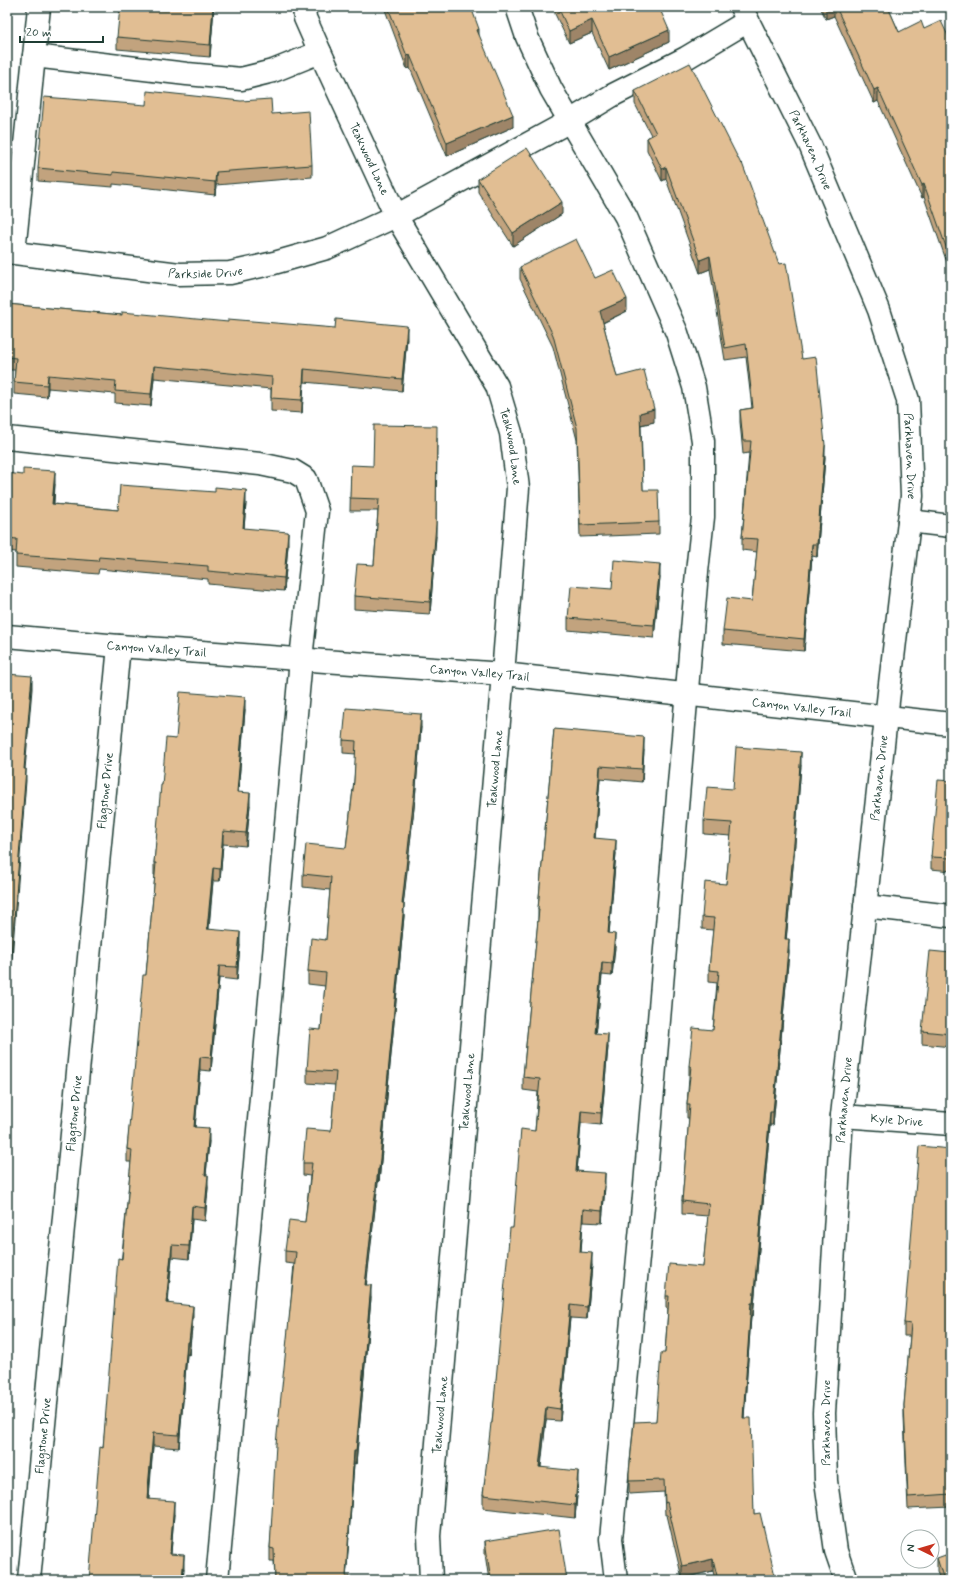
<svg xmlns="http://www.w3.org/2000/svg" width="958" height="1587" font-family="Mynerve,sans-serif">
<style>
.lines{fill:none;stroke-linecap:round;stroke-linejoin:round}
.minor-casing{stroke:#1f3d34;stroke-width:25}
.minor{stroke:#fff;stroke-width:22}
.wall{fill:#c2a37e;stroke:#1f3d34}
.shaded-wall{fill:#9e8567;stroke:#1f3d34}
.building{fill:#e1be93;stroke:#1f3d34}
.labels{text-anchor:middle;stroke-width:3.5;stroke-linejoin:round;paint-order:stroke}
.street-label{font-size:12px;fill:#1f3d34;stroke:#fff}
</style>
<rect width="100%" height="100%" fill="#fff"/>
<filter id="ink" filterUnits="userSpaceOnUse"><feTurbulence type="fractalNoise" baseFrequency=".025" numOctaves="2"/><feDisplacementMap in="SourceGraphic" scale="8" xChannelSelector="R" yChannelSelector="G"/><feConvolveMatrix kernelMatrix="1 2 1 2 8 2 1 2 1" color-interpolation-filters="sRGB"/></filter>
<g filter="url(#ink)">
<g class="lines">
<defs>
<g id="minor">
<path id="s1" d="M 304,7 L 305,18 L 320,52 L 396,216 L 497,386 L 511,433 L 518,488 L 503,674 L 429,1536 L 431,1580"/>
<polyline points="517,7 527,37 551,89 626,217 677,333 694,387 703,441 703,517 697,572 645,1185 611,1539 616,1580"/>
<path id="s2" d="M 741,7 L 810,145 L 879,310 L 908,400 L 912,496 L 886,718 L 842,1116 L 824,1413 L 826,1481 L 836,1551 L 846,1580"/>
<polyline points="34,56 187,74 241,79 273,71 320,52"/>
<path id="s3" d="M 7,252 L 179,274 L 230,273 L 274,263 L 327,248 L 396,216 L 570,121 L 613,95 L 686,58 L 748,21"/>
<polyline points="14,252 39,7"/>
<polyline points="7,438 260,464 293,471 306,479 317,511 301,659 217,1580"/>
<polyline points="909,521 951,526"/>
<path id="s4" d="M 7,636 L 119,646 L 503,674 L 951,724"/>
<polyline points="865,906 951,916"/>
<path id="s5" d="M 842,1116 L 951,1124"/>
<path id="s6" d="M 29,1580 L 119,646"/>
</g>
</defs>
<!-- minor casing -->
<use href="#minor" class="minor-casing"/>
<!-- minor -->
<use href="#minor" class="minor"/>
</g>
<!-- wall -->
<g class="wall">
<polygon points="214,7 210,57 117,49 117,37 166,10"/>
<polygon points="384,7 437,7 479,37 513,127 447,156 410,68 407,69"/>
<polygon points="555,7 659,7 669,42 609,70 592,33 569,43 555,14"/>
<polygon points="820,7 888,7 899,32 924,29 951,42 951,274 924,197 922,198 878,101 874,103 834,16 826,19"/>
<polygon points="635,91 802,359 825,458 817,557 812,556 804,651 723,644 723,631 752,601 757,552 742,550 742,538 749,453 743,454 740,422 740,410 752,408 746,357 725,360 710,269 700,273 666,179 662,181 647,150 647,138 651,135 635,104"/>
<polygon points="146,105 272,114 312,165 312,177 216,185 215,195 113,184 113,187 38,181 38,168"/>
<polygon points="478,179 562,214 513,246 478,192"/>
<polygon points="520,267 595,278 627,311 603,323 617,377 654,422 641,425 643,490 659,522 659,534 580,537 577,440 553,347 520,279"/>
<polygon points="7,304 122,315 407,338 402,391 304,382 302,413 271,411 271,389 154,378 151,406 115,403 115,394 48,388 47,397 14,394 14,382 15,370 7,370"/>
<polygon points="351,465 436,536 430,614 354,609 354,596 374,565 378,511 350,511"/>
<polygon points="7,473 55,484 54,504 118,510 246,503 244,528 288,545 284,591 208,584 208,579 99,569 98,574 16,567 16,552 7,551"/>
<polygon points="660,577 654,638 568,630 568,618 612,589"/>
<polygon points="245,710 238,792 250,805 246,846 223,844 220,881 213,881 209,929 240,945 237,980 219,978 211,1071 200,1070 195,1127 209,1141 206,1175 208,1188 205,1221 192,1219 189,1259 172,1257 168,1303 193,1318 189,1355 187,1354 179,1448 153,1446 149,1499 174,1514 171,1554 184,1568 183,1580 103,1448 131,1162 127,1162 127,1149 146,975 155,875 154,875 154,863 162,785 176,739"/>
<polygon points="421,727 415,799 403,904 404,916 379,1182 378,1182 366,1285 371,1298 356,1464 354,1463 346,1576 350,1580 275,1580 274,1561 270,1561 270,1548 294,1264 285,1263 285,1251 305,1222 310,1176 303,1175 303,1163 331,1131 335,1085 307,1083 307,1070 321,1030 325,986 308,984 308,971 326,940 330,890 303,887 303,874 346,848 354,781 356,754 343,753 343,740"/>
<polygon points="554,729 644,750 642,782 600,778 595,839 616,853 609,933 615,947 612,976 602,975 596,1033 608,1047 601,1125 581,1123 577,1171 605,1186 602,1223 583,1222 581,1252 592,1265 587,1319 570,1318 560,1421 546,1420 541,1467 578,1484 575,1518 483,1508 483,1495 492,1423 513,1228 535,1131 538,1092 523,1090 523,1077 538,921 538,909"/>
<polygon points="801,765 794,856 786,939 789,952 773,1125 770,1125 753,1316 751,1316 744,1418 754,1514 776,1580 715,1580 713,1571 682,1578 667,1515 665,1515 664,1492 629,1494 629,1473 656,1421 665,1353 668,1309 666,1308 666,1296 703,1267 708,1216 682,1214 682,1201 689,1118 687,1118 687,1105 689,1078 689,1066 713,1030 717,983 709,982 709,970 713,930 702,929 702,917 726,884 731,836 704,834 704,821 733,789"/>
<polygon points="951,781 951,871 931,869 931,857"/>
<polygon points="951,953 951,1047 922,1044 922,1031"/>
<polygon points="951,1149 951,1507 908,1509 904,1417 904,1405 910,1336 904,1336 904,1323"/>
<polygon points="485,1541 567,1580 489,1580 485,1554"/>
<polygon points="937,1558 951,1580 940,1580 937,1571"/>
</g>
<!-- shaded-wall -->
<g class="shaded-wall">
<polygon points="213,7 214,7 210,57 210,45"/>
<polygon points="826,7 834,7 834,16 826,19"/>
<polygon points="592,20 592,33 569,43 569,31"/>
<polygon points="479,29 479,42 477,30"/>
<polygon points="669,30 669,42 609,70 609,57"/>
<polygon points="410,55 410,68 407,69 407,56"/>
<polygon points="878,88 878,101 874,103 874,90"/>
<polygon points="513,115 513,127 447,156 447,143"/>
<polygon points="666,167 666,179 662,181 662,169"/>
<polygon points="216,172 216,185 215,195 215,182"/>
<polygon points="924,184 924,197 922,198 922,185"/>
<polygon points="562,202 562,214 513,246 513,233"/>
<polygon points="710,256 710,269 700,273 700,260"/>
<polygon points="627,299 627,311 600,324 600,311"/>
<polygon points="407,326 407,338 402,391 402,379"/>
<polygon points="154,366 154,378 151,406 151,394"/>
<polygon points="304,369 304,382 302,413 302,400"/>
<polygon points="48,375 48,388 47,397 47,385"/>
<polygon points="654,409 654,422 640,425 640,413"/>
<polygon points="437,438 436,536 430,614 430,602"/>
<polygon points="825,445 825,458 817,557 817,544"/>
<polygon points="55,471 55,484 52,516 52,504"/>
<polygon points="246,490 246,503 243,541 243,528"/>
<polygon points="288,532 288,545 284,591 284,578"/>
<polygon points="812,544 812,556 804,651 804,639"/>
<polygon points="660,564 660,577 654,638 654,625"/>
<polygon points="32,676 32,689 24,781 24,769"/>
<polygon points="245,697 245,710 237,804 237,792"/>
<polygon points="421,714 421,727 415,799 402,916 402,904"/>
<polygon points="644,737 644,750 642,782 642,769"/>
<polygon points="801,752 801,765 794,856 785,952 785,939"/>
<polygon points="600,766 600,778 594,851 594,838"/>
<polygon points="26,769 26,781 12,958 7,1009 7,997"/>
<polygon points="250,793 250,805 246,846 246,833"/>
<polygon points="223,831 223,844 220,881 220,869"/>
<polygon points="616,840 616,853 608,946 608,933"/>
<polygon points="213,868 213,881 207,942 207,929"/>
<polygon points="404,904 404,916 379,1182 379,1169"/>
<polygon points="240,932 240,945 237,980 237,967"/>
<polygon points="615,934 615,947 612,976 612,963"/>
<polygon points="789,939 789,952 773,1125 773,1112"/>
<polygon points="602,962 602,975 595,1046 595,1033"/>
<polygon points="219,966 219,978 211,1071 211,1058"/>
<polygon points="608,1034 608,1047 601,1125 601,1113"/>
<polygon points="200,1057 200,1070 194,1140 194,1127"/>
<polygon points="581,1111 581,1123 576,1183 576,1171"/>
<polygon points="770,1112 770,1125 753,1316 753,1303"/>
<polygon points="209,1128 209,1141 205,1187 205,1175"/>
<polygon points="378,1169 378,1182 365,1297 365,1285"/>
<polygon points="605,1173 605,1186 602,1223 602,1211"/>
<polygon points="208,1175 208,1188 205,1221 205,1208"/>
<polygon points="192,1206 192,1219 189,1259 189,1246"/>
<polygon points="583,1209 583,1222 580,1264 580,1252"/>
<polygon points="172,1245 172,1257 166,1316 166,1303"/>
<polygon points="592,1253 592,1265 587,1319 587,1307"/>
<polygon points="371,1285 371,1298 356,1464 356,1451"/>
<polygon points="751,1303 751,1316 743,1431 743,1418"/>
<polygon points="570,1305 570,1318 560,1421 560,1409"/>
<polygon points="193,1306 193,1318 189,1355 189,1342"/>
<polygon points="187,1342 187,1354 179,1448 179,1435"/>
<polygon points="546,1407 546,1420 539,1479 539,1467"/>
<polygon points="153,1433 153,1446 147,1511 147,1499"/>
<polygon points="354,1451 354,1463 346,1580"/>
<polygon points="578,1471 578,1484 575,1518 575,1505"/>
<polygon points="174,1501 174,1514 170,1566 170,1554"/>
<polygon points="184,1555 184,1568 183,1580 182,1580"/>
<polygon points="713,1559 713,1571 682,1578 682,1566"/>
</g>
<!-- building -->
<g class="building">
<polygon points="120,7 136,7 166,10 166,7 213,7 210,45 117,37"/>
<polygon points="388,7 437,7 437,8 439,7 471,7 479,29 477,30 513,115 447,143 410,55 407,56"/>
<polygon points="558,7 659,7 669,30 609,57 592,20 569,31"/>
<polygon points="836,7 888,7 899,32 921,21 924,29 941,21 951,42 951,261 924,184 922,185 878,88 874,90"/>
<polygon points="690,63 741,164 742,163 779,264 786,263 802,359 816,357 825,445 817,544 812,544 804,639 723,631 727,598 752,601 758,539 742,538 751,441 743,441 740,410 753,408 746,344 725,348 710,256 700,260 666,167 662,169 647,138 656,133 635,91"/>
<polygon points="147,91 241,101 271,99 272,114 309,111 312,165 216,172 215,182 113,172 113,175 38,168 44,97 146,105"/>
<polygon points="527,148 562,202 513,233 478,179"/>
<polygon points="576,239 595,278 613,270 627,299 600,311 617,377 644,370 654,409 640,413 643,490 658,490 659,522 580,525 577,428 553,335 520,267"/>
<polygon points="7,304 122,315 122,312 228,322 228,319 335,328 336,319 407,326 402,379 304,369 302,400 271,398 272,377 154,366 151,394 115,391 116,381 48,375 47,385 14,382 16,358 7,357"/>
<polygon points="374,425 437,426 436,524 430,602 354,596 357,564 374,565 379,499 350,498 351,465 373,466"/>
<polygon points="23,469 55,471 52,504 118,510 120,485 215,492 215,487 246,490 243,528 288,532 284,578 208,571 208,566 99,557 98,561 16,555 17,539 7,538 7,473 23,475"/>
<polygon points="614,560 660,564 654,625 568,618 571,586 612,589"/>
<polygon points="7,674 32,676 24,769 26,769 12,945 7,997"/>
<polygon points="180,692 245,697 237,792 250,793 246,833 223,831 220,869 213,868 207,929 240,932 237,967 219,966 211,1058 200,1057 194,1127 209,1128 205,1175 208,1175 205,1208 192,1206 189,1246 172,1245 166,1303 193,1306 189,1342 187,1342 179,1435 153,1433 147,1499 174,1501 170,1554 184,1555 182,1580 89,1580 100,1447 103,1448 118,1258 122,1259 132,1150 127,1149 143,975 146,975 156,863 154,863 161,785 162,785 166,738 176,739"/>
<polygon points="346,708 421,714 415,786 402,904 404,904 379,1169 378,1169 365,1285 371,1285 356,1451 354,1451 346,1576 350,1576 350,1580 275,1580 274,1549 270,1548 276,1444 296,1252 285,1251 289,1220 305,1222 312,1163 303,1163 306,1129 331,1131 336,1072 307,1070 310,1029 321,1030 326,973 308,971 311,938 326,940 331,877 303,874 306,844 346,848 354,781 356,741 343,740"/>
<polygon points="554,729 644,737 642,769 600,766 594,838 616,840 608,933 615,934 612,963 602,962 595,1033 608,1034 601,1113 581,1111 576,1171 605,1173 602,1211 583,1209 580,1252 592,1253 587,1307 570,1305 560,1409 546,1407 539,1467 578,1471 575,1505 483,1495 491,1423 492,1423 510,1228 513,1228 521,1129 535,1131 540,1079 523,1077 539,909 538,909"/>
<polygon points="736,747 801,752 794,843 785,939 789,939 773,1112 770,1112 753,1303 751,1303 743,1418 751,1418 754,1514 760,1513 776,1580 718,1580 713,1559 682,1566 667,1502 665,1503 664,1480 629,1481 629,1473 634,1422 656,1421 661,1353 665,1353 669,1296 666,1296 669,1264 703,1267 709,1204 682,1201 690,1105 687,1105 691,1066 689,1066 693,1028 713,1030 719,971 709,970 714,918 702,917 705,882 726,884 732,823 704,821 707,787 733,789"/>
<polygon points="938,780 951,781 951,858 931,857"/>
<polygon points="930,951 951,953 951,1034 922,1031"/>
<polygon points="919,1146 951,1149 951,1494 908,1497 904,1405 911,1324 904,1323"/>
<polygon points="559,1529 567,1580 491,1580 485,1541"/>
<polygon points="951,1553 951,1580 944,1580 937,1558"/>
</g>
</g>
<g class="labels">
<!-- street labels -->
<g class="street-label">
<text dy="4" stroke="none"><textPath href="#s2" startOffset="159">Parkhaven Drive</textPath></text>
<text dy="4" stroke="none"><textPath href="#s1" startOffset="166">Teakwood Lane</textPath></text>
<text dy="4" stroke="none"><textPath href="#s3" startOffset="200">Parkside Drive</textPath></text>
<text dy="4" stroke="none"><textPath href="#s1" startOffset="489">Teakwood Lane</textPath></text>
<text dy="4" stroke="none"><textPath href="#s2" startOffset="484">Parkhaven Drive</textPath></text>
<text dy="4" stroke="none"><textPath href="#s4" startOffset="150">Canyon Valley Trail</textPath></text>
<text dy="4" stroke="none"><textPath href="#s4" startOffset="474">Canyon Valley Trail</textPath></text>
<text dy="4" stroke="none"><textPath href="#s4" startOffset="798">Canyon Valley Trail</textPath></text>
<text transform="translate(495 769) rotate(-85)" y="4">Teakwood Lane</text>
<text transform="translate(879 778) rotate(-84)" y="4">Parkhaven Drive</text>
<text dy="4" stroke="none"><textPath href="#s6" startOffset="793">Flagstone Drive</textPath></text>
<text transform="translate(467 1092) rotate(-85)" y="4">Teakwood Lane</text>
<text transform="translate(844 1100) rotate(-85)" y="4">Parkhaven Drive</text>
<text dy="4" stroke="none"><textPath href="#s6" startOffset="469">Flagstone Drive</textPath></text>
<text dy="4" stroke="none"><textPath href="#s5" startOffset="55">Kyle Drive</textPath></text>
<text transform="translate(440 1415) rotate(-85)" y="4">Teakwood Lane</text>
<text transform="translate(826 1423) rotate(-90)" y="4">Parkhaven Drive</text>
<text dy="4" stroke="none"><textPath href="#s6" startOffset="145">Flagstone Drive</textPath></text>
</g>
</g>
<!-- margin -->
<rect width="958" height="1587" fill="none" stroke="#fff" stroke-width="24"/>
<rect x="12" y="12" width="934" height="1563" fill="none" stroke="#1f3d34" stroke-width="1.5" filter="url(#ink)"/>
<!-- north arrow -->
<g transform="translate(920 1549) rotate(275)"><circle r="19" fill="#ffffff" stroke="#a5b1ae"/>
<path d="M0-3L7 15L0 10L-7 15Z" fill="#c8321e"/>
<text y="-6" font-size="11" font-weight="bold" text-anchor="middle" fill="#1f3d34">N</text>
</g>
<!-- scale -->
<path d="M20 36v6h83v-6" fill="none" stroke="#1f3d34" stroke-width="2"/>
<text x="26" y="36" font-size="12" fill="#1f3d34" stroke="#ffffff" stroke-width="3" paint-order="stroke">20 m</text>
</svg>
